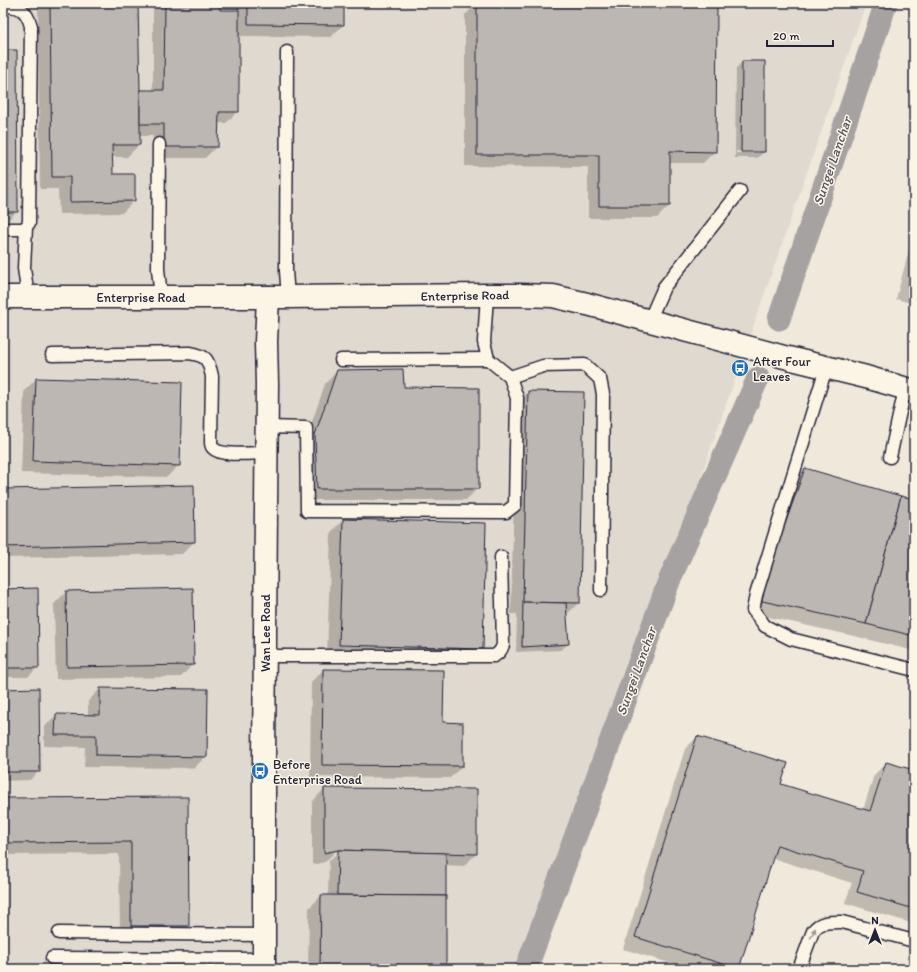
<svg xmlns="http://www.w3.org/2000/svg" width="917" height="972" font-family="Itim,sans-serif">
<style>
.built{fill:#e0d9cf}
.shadow{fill:#0003;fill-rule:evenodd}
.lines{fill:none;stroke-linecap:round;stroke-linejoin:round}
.canal{stroke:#a6a2a2;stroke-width:23}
.building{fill:#bcb7b3;stroke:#22223b}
.service-casing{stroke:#22223b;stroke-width:15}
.minor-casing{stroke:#22223b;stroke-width:25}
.service{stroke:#fcf5e5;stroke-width:12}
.minor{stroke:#fcf5e5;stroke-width:22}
.oneway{fill:#9a9698}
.labels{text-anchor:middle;stroke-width:3;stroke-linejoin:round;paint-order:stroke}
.street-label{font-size:13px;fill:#22223b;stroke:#fcf5e5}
.poi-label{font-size:13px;fill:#22223b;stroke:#fcf5e5;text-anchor:start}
.water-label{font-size:14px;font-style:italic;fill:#575564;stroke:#fcf5e5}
</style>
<rect width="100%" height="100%" fill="#efe8db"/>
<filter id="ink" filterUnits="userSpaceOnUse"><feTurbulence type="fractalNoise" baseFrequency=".025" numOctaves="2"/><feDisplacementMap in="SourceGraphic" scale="8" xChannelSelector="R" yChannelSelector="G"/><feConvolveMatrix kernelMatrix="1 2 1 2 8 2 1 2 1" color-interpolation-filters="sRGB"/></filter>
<g filter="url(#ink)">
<!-- built -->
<polygon class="built" points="3,3 866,3 529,969 3,969"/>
<!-- shadow -->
<g class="shadow">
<polygon points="3,3 19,3 6,17 3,17"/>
<polygon points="38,3 137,3 139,91 153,91 153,3 219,3 219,11 237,11 237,3 343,3 343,25 331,37 238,36 238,111 226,123 218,123 217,146 205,158 153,158 153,136 139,136 139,145 127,157 112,157 112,175 134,175 134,201 122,213 59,214 58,189 40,189"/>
<polygon points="477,3 715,151 703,163 669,163 669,206 657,218 588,218 588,167 465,166 465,15"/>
<polygon points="3,51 17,211 5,223 3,223"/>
<path d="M 742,62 L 764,152 L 757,158 L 735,158 L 736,68 ZM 736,151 L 759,151 L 759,153 L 736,153 Z"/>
<polygon points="914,231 914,304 896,299"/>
<polygon points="337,371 403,388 478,488 466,500 305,500 303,448 325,384"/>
<polygon points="36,379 179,465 167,477 21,473 24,391"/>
<polygon points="528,392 579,603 566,615 568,644 561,650 516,652 517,614 511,614 516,404"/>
<polygon points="805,469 914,500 914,651 854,636 746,612 793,481"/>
<polygon points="193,486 194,542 182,554 3,558 3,490"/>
<polygon points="343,520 482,649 470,661 327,657 331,532"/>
<polygon points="192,589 193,664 181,677 56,679 54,604 66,592"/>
<polygon points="3,590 38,667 28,677 3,677"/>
<polygon points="323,670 442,723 462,724 462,766 450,778 310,777 311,682"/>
<polygon points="100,689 206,756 194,768 84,767 85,747 44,746 44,727 56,715 88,716 88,701"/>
<polygon points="3,690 39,771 30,780 3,781"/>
<polygon points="697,737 780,785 863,810 874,775 886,763 914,771 914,924 845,903 852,883 772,858 737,969 689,969 623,949 685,749"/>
<polygon points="324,789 476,854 464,866 445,865 445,969 308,969 309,908 321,896 328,896 329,862 328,862 342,848 341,846 325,862 312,865 312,802"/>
<polygon points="187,798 188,926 176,938 120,938 119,854 3,855 3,801 5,799"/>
</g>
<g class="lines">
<!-- canal -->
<g class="canal">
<polyline points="779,319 886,3"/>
<polyline points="526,969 580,824 669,581 758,378"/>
</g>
</g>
<!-- building -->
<g class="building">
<polygon points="50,3 138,3 140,90 140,145 112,145 113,174 135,174 135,201 70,202 70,177 52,177"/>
<polygon points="165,3 220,3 220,10 239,10 239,112 219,112 218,147 164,147 164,124 140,124 140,90 164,90"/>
<polygon points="248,3 344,3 344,25 248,24"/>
<polygon points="477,3 717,3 716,152 670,151 670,206 599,206 599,155 477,155"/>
<polygon points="3,50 17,50 18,212 3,212"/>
<polygon points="742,61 765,61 765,152 741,152"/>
<polygon points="914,263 914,289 908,287"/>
<polygon points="403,369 404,387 479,388 479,489 317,489 315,435 337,370"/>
<polygon points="36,378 182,382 180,466 33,461"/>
<polygon points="528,391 584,392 580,603 523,602"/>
<polygon points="805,468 901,496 866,624 758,600"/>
<polygon points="194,485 195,542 3,547 3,489"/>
<polygon points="901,496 914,499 914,636 866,624"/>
<polygon points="343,519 486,523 483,649 339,645"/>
<polygon points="38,588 39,668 3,668 3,589"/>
<polygon points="193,588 194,665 67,667 66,591"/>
<polygon points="523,602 566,603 569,644 522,647"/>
<polygon points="323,669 444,670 443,722 463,723 463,766 322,765"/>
<polygon points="39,688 40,772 3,772 3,689"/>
<polygon points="100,688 208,689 207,757 96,755 96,735 55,735 56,714 100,715"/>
<polygon points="697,736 788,763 781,784 870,811 886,762 914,770 914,909 857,892 863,871 777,845 739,969 635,937"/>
<polygon points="324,788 477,789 477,854 338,850 324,853"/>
<polygon points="188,797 189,926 131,926 131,842 5,843 5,798"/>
<polygon points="338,850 446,853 446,896 337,895"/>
<polygon points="321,895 446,896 446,969 320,969"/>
</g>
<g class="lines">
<defs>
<g id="service">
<path d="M 3,6 C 20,6 26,9 31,26 L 29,219 L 29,223 L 26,227 L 24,268 L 28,297"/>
<polyline points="287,52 286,271 288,297"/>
<polyline points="159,144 158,269 161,297"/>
<polyline points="3,229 22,229 26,227"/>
<polyline points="649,321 664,287 676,272 740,191"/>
<path d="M 52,355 L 190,353 C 207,356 208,359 212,376 L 211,442 C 211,444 212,447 213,448 C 221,457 255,453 267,453"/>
<polyline points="341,360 488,359"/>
<polyline points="826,368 756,595 753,610 765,626 791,639 914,670"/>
<polyline points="510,377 543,366 585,365 600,379 603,394 601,590"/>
<polyline points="267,427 306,428 307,511 506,512 515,505 517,398 510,377 488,359 484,342 487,295"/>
<polyline points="890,457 905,389"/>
<path d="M 265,656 L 494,656 C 499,653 501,651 503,645 L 501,557"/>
<polyline points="59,933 264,935"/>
<polyline points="52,958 264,959"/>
<path d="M 799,969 L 813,931 C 820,921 831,922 842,922 L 914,941"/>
</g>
<g id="minor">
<polyline points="3,297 288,297 487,295 519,295 553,296 587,304 788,358 866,377 914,391"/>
<polyline points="264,969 264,761 267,384 266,342 268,297"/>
</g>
</defs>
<!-- service casing -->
<use href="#service" class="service-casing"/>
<!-- minor casing -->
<use href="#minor" class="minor-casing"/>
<!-- service -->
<use href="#service" class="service"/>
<!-- minor -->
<use href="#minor" class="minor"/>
</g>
<!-- one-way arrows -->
<defs><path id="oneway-solid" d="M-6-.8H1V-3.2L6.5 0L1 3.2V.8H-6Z"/></defs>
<use class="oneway" href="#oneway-solid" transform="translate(813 933) rotate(-64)"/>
</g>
<!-- icons -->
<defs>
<symbol id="bus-disc" viewBox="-11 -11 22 22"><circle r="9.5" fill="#1f6fb2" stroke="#fcf5e5"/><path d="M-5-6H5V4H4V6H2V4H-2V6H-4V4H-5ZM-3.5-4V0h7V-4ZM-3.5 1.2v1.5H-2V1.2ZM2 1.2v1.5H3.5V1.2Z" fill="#fff"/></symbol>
</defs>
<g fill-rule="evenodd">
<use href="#bus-disc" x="730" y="358" width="20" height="20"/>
<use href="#bus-disc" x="250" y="761" width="20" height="20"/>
</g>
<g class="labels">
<!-- street labels -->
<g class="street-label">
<text transform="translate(465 295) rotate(-1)" y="5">Enterprise Road</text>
<text x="141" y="302">Enterprise Road</text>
<text transform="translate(265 633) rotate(-90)" y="5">Wan Lee Road</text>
</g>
<!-- poi labels -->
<g class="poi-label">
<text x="753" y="366">After Four<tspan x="753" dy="15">Leaves</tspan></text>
<text x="273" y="769">Before<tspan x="273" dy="15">Enterprise Road</tspan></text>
</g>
<!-- water labels -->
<g class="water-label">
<text transform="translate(832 161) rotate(-71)" y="5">Sungei Lanchar</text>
<text transform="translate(636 671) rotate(-70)" y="5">Sungei Lanchar</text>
</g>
</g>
<!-- margin -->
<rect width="917" height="972" fill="none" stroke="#fcf5e5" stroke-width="16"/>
<rect x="8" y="8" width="901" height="956" fill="none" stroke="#22223b" stroke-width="1.5" filter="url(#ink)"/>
<!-- north arrow -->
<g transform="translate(875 930)" stroke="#fcf5e5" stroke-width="3" paint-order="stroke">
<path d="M0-3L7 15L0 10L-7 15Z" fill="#22223b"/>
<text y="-6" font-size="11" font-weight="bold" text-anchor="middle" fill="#22223b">N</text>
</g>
<!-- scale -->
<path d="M767 40v6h66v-6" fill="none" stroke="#22223b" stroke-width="2"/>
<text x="773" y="40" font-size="12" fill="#22223b" stroke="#fcf5e5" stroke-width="3" paint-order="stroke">20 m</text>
</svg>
